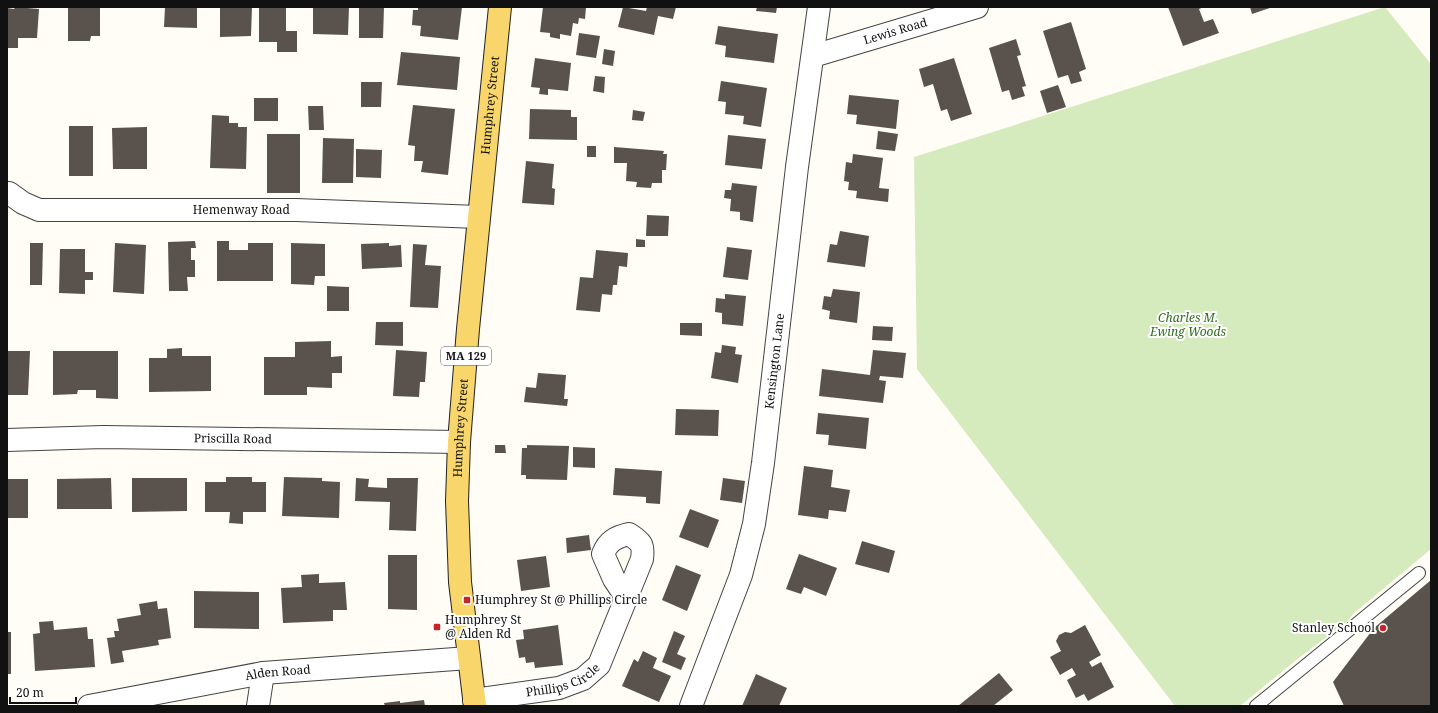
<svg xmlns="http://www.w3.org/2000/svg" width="1438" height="713" font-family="'Noto Serif',serif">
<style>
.green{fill:#d5ebbd}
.building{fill:#5a524d}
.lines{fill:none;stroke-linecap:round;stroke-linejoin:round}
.lane-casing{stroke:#444;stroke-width:14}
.street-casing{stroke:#444;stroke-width:24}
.primary-casing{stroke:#222;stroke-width:24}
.lane{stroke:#fff;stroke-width:12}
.street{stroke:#fff;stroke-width:22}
.primary{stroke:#f9d66b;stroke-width:22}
.poi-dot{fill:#c4262e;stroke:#fff;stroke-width:1.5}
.labels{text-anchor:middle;stroke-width:4;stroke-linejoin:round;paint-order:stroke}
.shield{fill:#fff;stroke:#585858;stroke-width:1}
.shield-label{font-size:11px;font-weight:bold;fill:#111}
.street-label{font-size:12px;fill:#111;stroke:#fff}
.park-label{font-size:12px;font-style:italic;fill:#2f6b1f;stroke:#fff}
.poi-label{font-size:12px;fill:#111;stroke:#fff;text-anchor:start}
</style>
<rect width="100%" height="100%" fill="#fffdf5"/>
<!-- green -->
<polygon class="green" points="1385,7 1431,64 1431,549 1353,614 1348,621 1300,657 1240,706 1175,706 917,369 914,157"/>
<!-- building -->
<g class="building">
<polygon points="15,7 39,9 37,38 18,38 18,48 7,48 7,8 14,9"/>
<polygon points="68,7 100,7 100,36 91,36 90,41 68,41"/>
<polygon points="165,7 197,7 197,28 164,27"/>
<polygon points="220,7 252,7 251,36 220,37"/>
<polygon points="259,7 286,7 286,31 297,31 297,52 277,52 277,42 259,42"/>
<polygon points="313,7 349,7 348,35 313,34"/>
<polygon points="359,7 384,7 383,38 359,38"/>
<polygon points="418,7 462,7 458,40 420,36 421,26 412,25 413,10 418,10"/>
<polygon points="543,7 586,7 585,19 579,18 578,24 573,23 571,36 560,34 560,39 550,37 550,33 540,32"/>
<polygon points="623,7 646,11 647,7 676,7 673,19 658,16 654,35 618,27"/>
<polygon points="757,7 777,7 776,13 756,11"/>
<polygon points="1168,7 1204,7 1199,9 1204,22 1213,19 1219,33 1183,46"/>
<polygon points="1250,7 1273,7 1252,14"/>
<polygon points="1071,22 1086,69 1079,72 1082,81 1071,84 1068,75 1058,78 1043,31"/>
<polygon points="718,26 778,34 774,63 725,57 726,46 715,44"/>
<polygon points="579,33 600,36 596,58 576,55"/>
<polygon points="1016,39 1021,55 1017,56 1026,86 1022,87 1025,96 1012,100 1009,90 1002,92 989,48"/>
<polygon points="604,49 615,51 613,66 602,64"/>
<polygon points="401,52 460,57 457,90 397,85"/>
<polygon points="535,58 571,63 568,91 548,89 548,95 539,94 540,88 531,87"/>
<polygon points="954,58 972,114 951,121 947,109 941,111 933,84 924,87 919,69"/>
<polygon points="595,76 605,77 604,93 593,91"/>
<polygon points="721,81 767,88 761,127 743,124 744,116 725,114 726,102 718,101"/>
<polygon points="361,82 382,82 381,107 361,107"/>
<polygon points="1058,85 1066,107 1047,113 1040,91"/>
<polygon points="849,95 899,100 896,129 856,124 857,115 847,114"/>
<rect x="254" y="98" width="24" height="23"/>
<polygon points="413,105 455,109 448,175 421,172 423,161 414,161 415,146 408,145"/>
<polygon points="308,106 323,106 324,130 309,130"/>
<polygon points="530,109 571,110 571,117 577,117 577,140 529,139"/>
<polygon points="633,110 645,112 643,121 632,120"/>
<polygon points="212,115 229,116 229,123 238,123 238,127 247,127 246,169 210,168"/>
<rect x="69" y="126" width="24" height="50"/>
<polygon points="147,127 147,169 113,169 112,128"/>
<polygon points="878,131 898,134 895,151 876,149"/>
<rect x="267" y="134" width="33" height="59"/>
<polygon points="728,135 766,139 762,169 725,165"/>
<polygon points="323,138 354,139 353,183 322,183"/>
<rect x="587" y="146" width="9" height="11"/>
<polygon points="614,147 664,151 663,154 667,154 666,170 662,170 662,183 652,183 651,188 636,187 637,182 626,181 627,163 614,163"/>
<polygon points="356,149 382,150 381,178 356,177"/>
<polygon points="853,154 883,158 879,188 889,189 888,202 856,198 857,191 848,190 849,182 844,181 846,162 852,163"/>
<polygon points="526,161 554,164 552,188 555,189 554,205 522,203"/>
<polygon points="732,183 757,186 753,222 740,220 740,212 730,211 731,199 724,198 725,190 731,190"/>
<polygon points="647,215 669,216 668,236 646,236"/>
<polygon points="840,231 869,236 865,267 827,262 830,244 837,245"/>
<polygon points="636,239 645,240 645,247 636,247"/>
<polygon points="195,241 196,248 191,248 191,260 195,260 195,277 187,277 188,291 169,291 168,242"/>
<polygon points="217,241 229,241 229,250 248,250 248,243 273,243 273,281 217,281"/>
<polygon points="30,243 43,243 42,285 30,285"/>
<polygon points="115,243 146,245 144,294 113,292"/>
<polygon points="291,243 325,244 325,276 315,276 314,285 291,284"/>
<polygon points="389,243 389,246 401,245 402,267 362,269 361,244"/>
<polygon points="413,244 427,245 425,265 441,266 438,308 410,307"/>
<polygon points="727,247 752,250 748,280 723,277"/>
<polygon points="60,249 85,249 85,272 93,272 93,280 85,280 85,294 59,293"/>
<polygon points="596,250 628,253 627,267 619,266 617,285 613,285 612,295 602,294 600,312 576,310 580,277 593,278"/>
<polygon points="327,286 349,287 349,311 327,311"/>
<polygon points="833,289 860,292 857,323 829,319 830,311 822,309 824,296 831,297"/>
<polygon points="725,294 746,296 743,326 722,324 722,313 715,312 716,298 725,299"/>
<polygon points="376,322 403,322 403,346 375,345"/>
<polygon points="680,323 702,323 702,336 680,335"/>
<polygon points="873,326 893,327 892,341 872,340"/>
<polygon points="331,341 331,357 342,356 342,373 332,373 332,388 307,387 307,395 264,395 264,357 295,357 295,342"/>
<polygon points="722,345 736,347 735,354 742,355 738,383 711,378 715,352 721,353"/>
<polygon points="182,348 182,356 211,356 211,391 149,392 149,358 167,358 167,349"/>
<polygon points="396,350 427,352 425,382 420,382 419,397 393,396"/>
<polygon points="873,350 906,353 903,378 880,376 879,380 886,381 883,403 819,396 822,369 870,375"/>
<polygon points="7,351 30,351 28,395 7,395"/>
<polygon points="53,351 118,351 118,399 96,398 96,390 78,390 77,394 53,395"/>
<polygon points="538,373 566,375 564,399 568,399 567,406 524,402 526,387 536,388"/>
<polygon points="676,409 719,410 718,436 675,435"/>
<polygon points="818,413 869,418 866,449 828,445 829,435 816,434"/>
<polygon points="495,445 505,445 506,453 495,453"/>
<polygon points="527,445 569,446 567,480 526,479 526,475 521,475 522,448 527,448"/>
<polygon points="573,447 595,448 595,468 573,467"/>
<polygon points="804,466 833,470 831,487 850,490 846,512 829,510 828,519 798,515"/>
<polygon points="615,468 662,471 660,504 646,503 646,497 613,495"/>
<polygon points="226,477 252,477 252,482 266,482 266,512 243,512 243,524 229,523 230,512 205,512 205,482 226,482"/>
<polygon points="284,477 322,478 322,481 340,482 339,518 282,516"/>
<polygon points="111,478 112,509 57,509 57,479"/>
<polygon points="132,478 187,478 187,511 132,512"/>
<polygon points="356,478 369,479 368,487 387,488 387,478 418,478 416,531 389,530 390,502 355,501"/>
<polygon points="723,478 745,481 742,503 720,500"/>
<rect x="7" y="479" width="21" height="39"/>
<polygon points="690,509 719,520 708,548 679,537"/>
<polygon points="589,535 591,550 567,553 566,538"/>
<polygon points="862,541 895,551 889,573 855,564"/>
<polygon points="799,554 837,568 826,596 804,587 801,594 786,589"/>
<polygon points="388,555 417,555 417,610 388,609"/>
<polygon points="546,556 550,587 521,591 517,560"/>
<polygon points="676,565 701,575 687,611 662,600"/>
<polygon points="319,574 319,583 345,582 347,610 333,610 333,621 283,623 281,588 302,587 301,575"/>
<polygon points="1431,580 1431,706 1344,706 1333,682 1374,628"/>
<polygon points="194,591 259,592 259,629 194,628"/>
<polygon points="157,601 158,609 167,608 171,638 158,640 159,645 122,651 124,662 111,664 107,638 115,637 114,631 119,631 117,619 141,615 139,604"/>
<polygon points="53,621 54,630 87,627 88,639 93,639 95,667 35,671 33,634 40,633 39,622"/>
<polygon points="558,625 563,665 535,668 534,662 526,663 525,657 519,658 516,640 524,639 523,630"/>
<polygon points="1085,625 1101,655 1089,662 1092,667 1101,662 1114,687 1088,701 1084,694 1076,698 1067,680 1076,675 1072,668 1060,675 1050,657 1061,651 1056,641 1059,635 1065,632 1071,633"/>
<polygon points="674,631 685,636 677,654 686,658 681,670 662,662"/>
<rect x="7" y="632" width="4" height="42"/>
<polygon points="643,651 657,658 653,668 671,676 659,702 622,686 634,659 638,662"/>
<polygon points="999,673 1013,690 993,706 958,706"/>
<polygon points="756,674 787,688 779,706 742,706"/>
<polygon points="424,700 425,706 385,706 384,703 400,701 400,703"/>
</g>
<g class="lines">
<defs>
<polyline id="lane" points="1256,706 1419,573"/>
<g id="street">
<path id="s1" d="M 813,56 L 977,7"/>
<path id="s2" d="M 9,193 L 23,203 L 39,210 L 296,210 L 478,217"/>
<path id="s3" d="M 7,440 L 103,437 L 459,442"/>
<path id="s4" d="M 474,700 L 559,688 L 583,679 L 599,665 L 642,559 C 644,544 641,542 629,534 C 616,537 608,541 603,554 L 614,579 L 626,597"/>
<path id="s5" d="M 89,706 L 263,673 L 469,658"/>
<polyline points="258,706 263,673"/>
<path id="s6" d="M 691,706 L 741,575 L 754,524 L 763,463 L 797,167 L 819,7"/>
</g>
<g id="primary">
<path id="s7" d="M 475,706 L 460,582 L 457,501 L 459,442 L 468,329 L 500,7"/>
</g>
</defs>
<!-- lane casing -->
<use href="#lane" class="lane-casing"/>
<!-- street casing -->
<use href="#street" class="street-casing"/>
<!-- primary casing -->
<use href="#primary" class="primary-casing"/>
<!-- lane -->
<use href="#lane" class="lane"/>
<!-- street -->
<use href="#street" class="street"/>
<!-- primary -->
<use href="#primary" class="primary"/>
</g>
<!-- markers -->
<g class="poi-dot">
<rect x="463" y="596" width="8" height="8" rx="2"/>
<rect x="433" y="623" width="8" height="8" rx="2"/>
<circle cx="1383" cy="628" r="4"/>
</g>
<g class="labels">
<!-- shield labels -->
<rect class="shield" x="441" y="347" width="50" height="18" rx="3"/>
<g class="shield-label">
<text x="466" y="360">MA 129</text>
</g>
<!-- street labels -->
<g class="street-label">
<text dy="4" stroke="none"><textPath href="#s1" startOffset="86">Lewis Road</textPath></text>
<text dy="4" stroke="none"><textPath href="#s7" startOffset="603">Humphrey Street</textPath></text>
<text dy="4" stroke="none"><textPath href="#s2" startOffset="237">Hemenway Road</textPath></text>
<text dy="4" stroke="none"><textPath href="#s6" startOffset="357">Kensington Lane</textPath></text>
<text dy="4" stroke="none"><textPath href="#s7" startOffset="279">Humphrey Street</textPath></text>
<text dy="4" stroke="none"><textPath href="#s3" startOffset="226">Priscilla Road</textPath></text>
<text dy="4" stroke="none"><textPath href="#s5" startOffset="192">Alden Road</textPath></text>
<text dy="4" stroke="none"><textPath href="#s4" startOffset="92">Phillips Circle</textPath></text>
</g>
<!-- park labels -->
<g class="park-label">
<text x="1188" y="322">Charles M.<tspan x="1188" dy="14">Ewing Woods</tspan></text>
</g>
<!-- poi labels -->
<g class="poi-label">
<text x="475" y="604">Humphrey St @ Phillips Circle</text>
<text x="445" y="624">Humphrey St<tspan x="445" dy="14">@ Alden Rd</tspan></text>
<text x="1375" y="632" text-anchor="end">Stanley School</text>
</g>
</g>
<!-- border -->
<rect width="1438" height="713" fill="none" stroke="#111111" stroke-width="16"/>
<!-- scale -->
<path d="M10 697v6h66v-6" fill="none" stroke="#111111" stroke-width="2"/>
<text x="16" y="697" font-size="12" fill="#111111" stroke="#ffffff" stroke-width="3" paint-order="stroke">20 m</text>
</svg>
